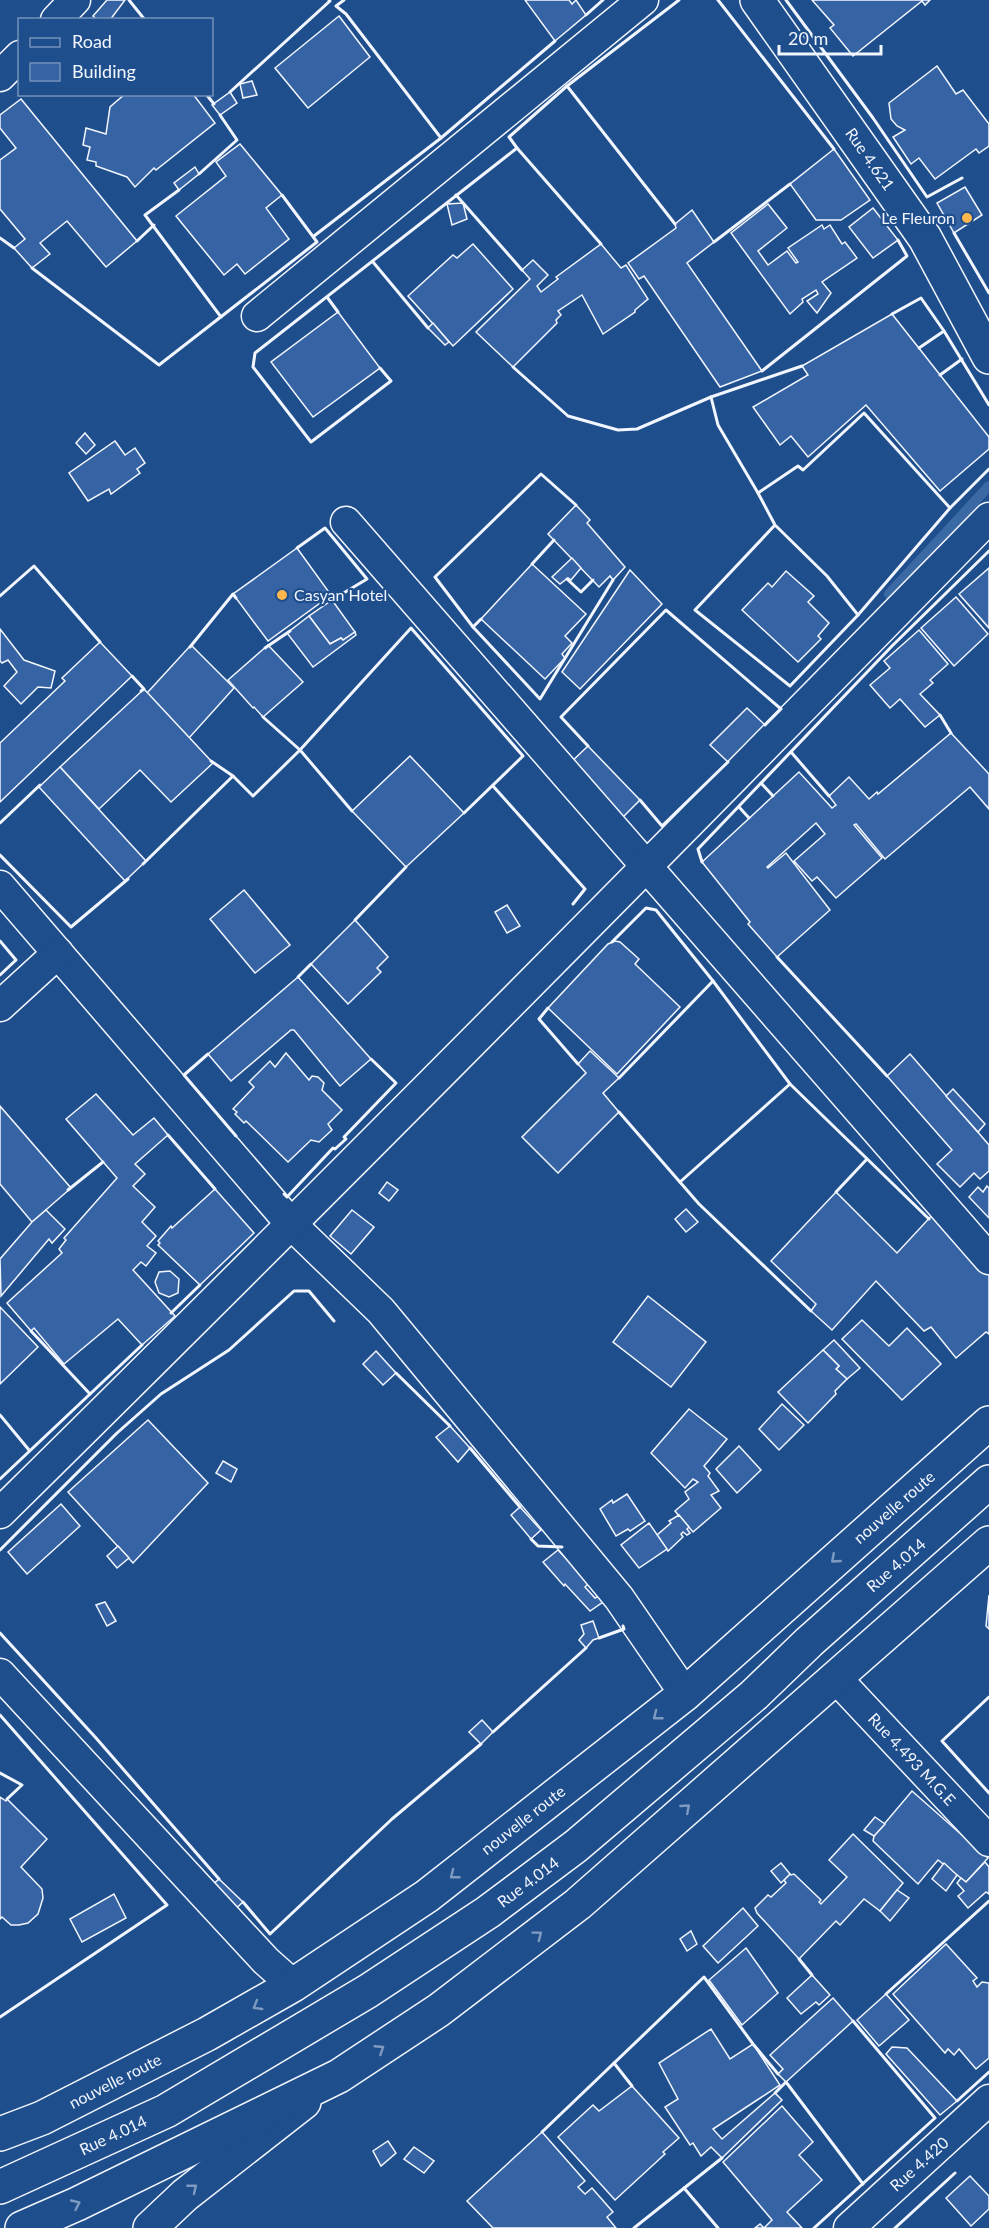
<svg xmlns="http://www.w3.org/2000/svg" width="989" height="2228" font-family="Lato,sans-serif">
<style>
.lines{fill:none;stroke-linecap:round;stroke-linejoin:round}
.stream{stroke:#3b69a3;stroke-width:10}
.building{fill:#3563a3;stroke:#f2f6ff;stroke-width:1.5}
.street-casing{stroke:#f2f6ff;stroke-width:33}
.secondary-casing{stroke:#f2f6ff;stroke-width:36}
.highway-casing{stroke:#f2f6ff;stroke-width:36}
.street{stroke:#1f4e8c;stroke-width:30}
.secondary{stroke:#1f4e8c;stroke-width:33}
.highway{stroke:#1f4e8c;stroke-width:33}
.wall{stroke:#f2f6ff;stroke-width:3}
.oneway{stroke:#7e9ac0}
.poi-dot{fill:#ffb74d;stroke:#1f4e8c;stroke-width:2}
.labels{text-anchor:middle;stroke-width:4.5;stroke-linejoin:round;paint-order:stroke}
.street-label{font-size:16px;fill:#f2f6ff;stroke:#1f4e8c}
.poi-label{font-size:16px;fill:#f2f6ff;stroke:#1f4e8c;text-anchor:end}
</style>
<rect width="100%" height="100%" fill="#1f4e8c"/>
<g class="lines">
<!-- stream -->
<polyline class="stream" points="889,594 989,486"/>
</g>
<!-- building -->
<g class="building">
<polygon points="107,0 125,0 110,20 97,20 93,16"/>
<polygon points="525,0 569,0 572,4 576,0 586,15 555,41"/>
<polygon points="812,0 930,0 925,5 922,1 853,56 830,28 834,25"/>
<polygon points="339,16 370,57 308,108 275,68"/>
<polygon points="937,66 956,94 963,90 989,124 989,146 979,153 976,149 935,179 919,158 911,164 893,137 905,130 897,126 891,119 889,103"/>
<polygon points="252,81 257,95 243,98 240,84"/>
<polygon points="230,92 237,103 220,115 212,105"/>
<polygon points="125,94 193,94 215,123 156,170 154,168 135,187 127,177 96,166 96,162 87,160 90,147 83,145 86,128 106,134 110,107"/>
<polygon points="21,99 137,241 106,267 67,221 40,243 50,254 32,268 14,248 25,239 0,209 0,160 16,148 0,128 0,115"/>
<polygon points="240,144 282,195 266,208 289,239 245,274 237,264 224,275 176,216 226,176 216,162"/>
<polygon points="834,149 870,200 841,220 816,220 790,184"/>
<polygon points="195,167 199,174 179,190 174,183"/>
<polygon points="965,187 982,215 954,233 937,203"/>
<polygon points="463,203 467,219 452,225 447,204"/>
<polygon points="768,204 787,228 758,251 768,265 787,251 796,263 798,262 788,248 822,225 824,229 830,225 842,244 845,242 857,258 822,282 831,293 817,313 807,301 818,294 816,290 802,299 803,302 790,314 731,233"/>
<polygon points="873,208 898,240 873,258 849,227"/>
<polygon points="692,210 714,242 687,263 762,371 720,387 644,276 639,279 628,263 676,228 675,224"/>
<polygon points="473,244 513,289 453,346 408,296 453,255 457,258"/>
<polygon points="601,244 621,268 626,265 648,299 635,310 635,312 603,334 582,295 558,311 561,315 556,320 557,323 513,367 476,332 530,279 522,270 533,260 548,275 537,286 541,292 558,279 556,277"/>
<polygon points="338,312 380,368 313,417 271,362"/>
<polygon points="892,314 989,437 989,449 940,491 866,405 808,457 791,436 780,445 753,407 808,375 802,366"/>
<polygon points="433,323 449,342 445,345 428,328"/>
<polygon points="85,433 95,445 86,454 76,443"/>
<polygon points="115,441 125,455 135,448 145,463 137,469 140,473 111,494 109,489 88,501 69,473"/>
<polygon points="576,505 590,520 587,523 625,567 613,580 610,576 599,587 548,534"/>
<polygon points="297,548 331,595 268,641 233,594"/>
<polygon points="572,558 581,568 571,580 568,578 560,584 552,577"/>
<polygon points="532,564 586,614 565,636 572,643 562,654 565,658 545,679 481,619"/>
<polygon points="989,568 989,628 959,594"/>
<polygon points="630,570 662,604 580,689 562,672"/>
<polygon points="786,571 814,596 808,602 829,623 818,636 821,639 798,662 742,610 768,583 772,587"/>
<polygon points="956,597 988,634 954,666 921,628"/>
<polygon points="332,600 355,632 343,640 341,638 330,644 309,616"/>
<polygon points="309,616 330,644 341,638 343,640 355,632 356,635 313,667 287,633"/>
<polygon points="0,629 24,660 55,671 51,688 38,687 21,704 4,686 17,672 8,660 2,663 0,661"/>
<polygon points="919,630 948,664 930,680 933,683 920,694 940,715 925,727 900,699 890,708 870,685 890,668 884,661"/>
<polygon points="100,642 132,676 0,802 0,743 65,681 62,678"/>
<polygon points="191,645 234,688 189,738 147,693"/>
<polygon points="268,645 303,682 263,717 254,707 253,708 228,680"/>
<polygon points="144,689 213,763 171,802 140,770 99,809 60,767"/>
<polygon points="747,708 765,725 728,762 710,745"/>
<polygon points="951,733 989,774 989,809 970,787 885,859 856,824 854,825 882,858 836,898 817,877 812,881 794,861 825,834 816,823 767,867 768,868 786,853 830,910 777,957 748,924 750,922 702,862 799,772 832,808 836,805 829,796 849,777 869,799 877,792 878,794"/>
<polygon points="588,746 640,800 621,819 569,764"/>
<polygon points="410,756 464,813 406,867 352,811"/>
<polygon points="60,767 146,861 125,881 39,787"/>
<polygon points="244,890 290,945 255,973 210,919"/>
<polygon points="507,905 520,926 507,933 495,912"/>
<polygon points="355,920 388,957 377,968 381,972 348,1004 311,964"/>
<polygon points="615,941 620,942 639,959 635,964 680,1007 617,1074 548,1008 608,944"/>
<polygon points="298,977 371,1059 340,1086 294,1030 291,1030 231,1081 208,1054"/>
<polygon points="590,1051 619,1078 603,1093 619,1112 558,1173 522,1137 586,1073 578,1064"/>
<polygon points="286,1053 309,1080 312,1076 318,1077 324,1083 322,1090 342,1110 328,1124 332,1130 319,1142 311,1140 288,1162 246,1121 244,1123 235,1114 237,1112 233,1109 254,1087 249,1082 270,1061 275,1067"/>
<polygon points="910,1054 989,1145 989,1171 980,1179 974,1173 960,1187 937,1164 952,1150 887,1076"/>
<polygon points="953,1089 985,1124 978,1132 946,1096"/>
<polygon points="96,1094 133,1135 154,1118 168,1135 135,1164 145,1174 133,1186 155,1207 142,1222 156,1236 147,1246 156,1253 146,1266 141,1262 133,1270 175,1316 142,1345 118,1319 64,1364 34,1328 31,1331 7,1303 62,1253 59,1249 66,1240 64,1238 117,1178 66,1119"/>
<polygon points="0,1106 71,1188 32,1222 0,1184"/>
<polygon points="387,1182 398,1190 389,1201 379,1193"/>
<polygon points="987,1186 989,1188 989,1218 969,1197 978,1187 983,1192"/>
<polygon points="215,1189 254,1233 200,1285 158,1245 160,1243 158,1241 171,1226 172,1228"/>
<polygon points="836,1192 897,1253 935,1212 989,1272 989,1334 986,1332 956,1358 931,1327 924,1331 876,1281 832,1330 811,1311 816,1304 771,1261"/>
<polygon points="686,1209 698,1222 686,1232 675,1219"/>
<polygon points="46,1210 65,1229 52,1243 49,1239 1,1296 0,1259 32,1222"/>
<polygon points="352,1210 374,1227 351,1254 330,1236"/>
<polygon points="170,1271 179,1279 178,1293 169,1297 159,1293 155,1282 159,1272"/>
<polygon points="648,1296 706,1342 671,1387 613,1342"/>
<polygon points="0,1307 38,1347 0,1384"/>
<polygon points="862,1320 889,1346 907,1328 941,1364 902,1400 842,1339"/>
<polygon points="834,1340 860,1368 847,1379 836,1369 839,1366 823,1350"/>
<polygon points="823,1350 839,1366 836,1369 847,1379 835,1391 836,1394 808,1423 778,1392"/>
<polygon points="376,1351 396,1373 383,1385 363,1364"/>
<polygon points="782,1404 804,1425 779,1450 759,1429"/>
<polygon points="689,1409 727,1439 704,1466 710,1473 708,1476 719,1491 711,1495 721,1508 693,1532 675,1511 689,1499 685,1492 698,1482 693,1479 685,1488 651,1453"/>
<polygon points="148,1420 208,1483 133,1563 68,1492"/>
<polygon points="450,1426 470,1448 458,1462 436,1437"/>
<polygon points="739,1446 761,1470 737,1493 716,1469"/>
<polygon points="223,1461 237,1469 231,1482 216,1473"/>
<polygon points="627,1494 645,1521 630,1531 628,1529 616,1536 600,1509 612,1500 613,1503"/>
<polygon points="61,1504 80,1526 27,1574 8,1552"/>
<polygon points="520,1507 541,1530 531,1539 511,1515"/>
<polygon points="679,1515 689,1527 687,1529 690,1533 687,1535 683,1532 681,1534 683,1537 668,1551 657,1535 671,1523 669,1521"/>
<polygon points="649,1523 667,1549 639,1568 621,1545"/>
<polygon points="118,1546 129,1558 117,1568 107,1556"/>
<polygon points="558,1550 589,1583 585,1587 595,1598 599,1596 603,1602 590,1611 565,1584 564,1586 543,1562"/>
<polygon points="989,1595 989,1629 986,1626"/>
<polygon points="105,1602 116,1621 107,1626 96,1605"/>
<polygon points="593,1621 599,1638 593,1640 586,1648 579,1640 584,1634 581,1625"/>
<polygon points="482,1720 493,1732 481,1744 469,1732"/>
<polygon points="912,1791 988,1858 966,1882 938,1860 918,1884 873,1841 874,1836"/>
<polygon points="0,1797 6,1801 7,1799 47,1839 21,1867 42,1889 43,1898 38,1914 28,1923 19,1925 11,1925 2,1917 0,1919"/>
<polygon points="875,1817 885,1824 874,1836 864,1830"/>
<polygon points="853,1834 903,1883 880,1911 864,1899 840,1925 836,1921 799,1959 757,1913 755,1908 768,1895 771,1897 786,1883 784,1880 790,1874 791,1875 794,1874 821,1900 819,1902 821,1904 847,1877 829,1860"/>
<polygon points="985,1862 989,1867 989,1894 986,1892 968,1908 958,1896 964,1891 957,1883 961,1878 966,1882"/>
<polygon points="781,1863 790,1874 781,1883 771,1871"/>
<polygon points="944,1863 957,1875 946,1891 932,1879"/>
<polygon points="219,1879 243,1902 232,1912 209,1888"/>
<polygon points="897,1890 909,1898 890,1921 880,1911"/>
<polygon points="114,1894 126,1918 82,1942 70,1919"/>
<polygon points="743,1908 758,1926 718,1963 703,1946"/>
<polygon points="691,1931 697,1944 687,1951 680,1939"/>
<polygon points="946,1944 977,1978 973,1981 977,1987 982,1982 989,1983 989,2058 976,2069 959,2049 954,2055 948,2049 945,2053 893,1994"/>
<polygon points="746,1948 778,1993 742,2025 709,1980"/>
<polygon points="812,1975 830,1995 819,2005 816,2002 801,2014 787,1998"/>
<polygon points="886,1994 909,2020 879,2046 857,2020"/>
<polygon points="833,1998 853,2021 786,2082 778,2074 783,2069 770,2055"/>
<polygon points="711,2029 730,2059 753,2044 780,2085 713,2129 722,2139 775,2093 782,2100 722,2158 711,2147 701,2156 693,2143 690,2145 665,2107 678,2099 659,2063"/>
<polygon points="892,2047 907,2048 957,2101 940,2115 886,2054"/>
<polygon points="632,2086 679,2138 663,2152 665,2154 615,2200 558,2137 593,2105 599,2111"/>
<polygon points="782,2106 813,2142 799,2155 822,2180 787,2212 802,2228 755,2228 760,2224 764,2228 772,2220 723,2162"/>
<polygon points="542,2132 585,2181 578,2187 585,2194 592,2188 613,2212 607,2217 616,2228 493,2228 467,2201"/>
<polygon points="388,2141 396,2153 381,2166 373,2151"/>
<polygon points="414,2147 434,2161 424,2173 404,2159"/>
<polygon points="970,2176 989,2196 989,2209 971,2226 946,2198"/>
</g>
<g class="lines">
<defs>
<g id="street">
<polyline points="56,20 75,0"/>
<polyline points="0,76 20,56"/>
<polyline points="257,316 643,0"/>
<polyline points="346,522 989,1259"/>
<polyline points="0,886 292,1225 381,1311 619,1598 685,1694"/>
<polyline points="0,1006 58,953"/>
<path d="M 0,1513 C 333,1185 662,852 989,518"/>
<polyline points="0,1674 266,1961 293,1985"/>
<polyline points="835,1677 989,1841"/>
<polyline points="849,2228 989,2100"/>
</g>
<g id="secondary">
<polyline points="757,0 925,238 989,357"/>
<polyline points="150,2228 185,2195 304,2102"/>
</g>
<g id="highway">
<polyline points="0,2134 42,2118 207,2034 293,1985 427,1896 685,1694 989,1423"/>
<polyline points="0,2187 166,2111 368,1991 488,1912 576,1846 754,1695 809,1642 989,1482"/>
<polyline points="22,2228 77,2204 339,2076 439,2010 578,1904 989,1543"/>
</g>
</defs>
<!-- street casing -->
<use href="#street" class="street-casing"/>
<!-- secondary casing -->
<use href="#secondary" class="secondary-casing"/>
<!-- highway casing -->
<use href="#highway" class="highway-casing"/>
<!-- street -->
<use href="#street" class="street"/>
<!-- secondary -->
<use href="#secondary" class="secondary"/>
<!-- highway -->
<use href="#highway" class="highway"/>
<!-- wall -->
<g class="wall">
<polyline points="129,0 145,20"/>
<polyline points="344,0 336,6 346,14 441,138"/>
<polyline points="718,0 834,149"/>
<polyline points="786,0 873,118 927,197 962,178"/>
<polyline points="586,15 603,0"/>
<polyline points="230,92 330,1 329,0"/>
<polyline points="206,94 214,104"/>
<polyline points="517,148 509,137 567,86"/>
<polyline points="199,174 237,140 220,115"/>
<polyline points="179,190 145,215 221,317"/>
<polyline points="456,195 522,270"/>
<polyline points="675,224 567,86 679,0"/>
<polyline points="954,233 989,293"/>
<polyline points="314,236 441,138 555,41"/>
<polyline points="0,238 14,248"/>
<polyline points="137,241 154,225"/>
<polyline points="714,242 790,184"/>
<polyline points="373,262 428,328"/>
<polyline points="32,268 159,365 317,242 282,195"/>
<polyline points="327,297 338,312"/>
<polyline points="892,314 921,298 944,331 989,405"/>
<polyline points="919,348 944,331"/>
<polyline points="802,366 711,397 718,425 758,493 798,466 803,470 864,413 950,508 989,469"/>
<polyline points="513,367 568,416 618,430 637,429 711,397"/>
<polyline points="380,368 391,381 311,442 253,367 255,353 517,148 601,244"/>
<polyline points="762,371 907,256 898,240"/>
<polyline points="940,375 962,359"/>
<polyline points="758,493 775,525 827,576 858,615 790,686 695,610 775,525"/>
<polyline points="297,548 325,528 367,579 332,600"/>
<polyline points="532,564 554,540"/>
<polyline points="567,579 581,592 593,580"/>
<polyline points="0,596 34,566 100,642"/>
<polyline points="858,615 950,508"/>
<polyline points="481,619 473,627 540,699 613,580"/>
<polyline points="473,627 435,577 541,474 576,505"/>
<polyline points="190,647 233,594 236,598"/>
<polyline points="265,648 290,631"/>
<polyline points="132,676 144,689 141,691"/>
<polyline points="940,715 951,733"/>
<polyline points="263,717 300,750 352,811"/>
<polyline points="588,746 561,717 666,610 781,709 765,725"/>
<polyline points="791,752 829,796"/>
<polyline points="211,761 233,776 253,796 300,750 411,628 523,756 464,813"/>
<polyline points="761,783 773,796"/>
<polyline points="493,786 585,889 573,904"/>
<polyline points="640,800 662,826 728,762"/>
<polyline points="739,807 749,818"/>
<polyline points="0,823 40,785"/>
<polyline points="0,855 71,927 128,879"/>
<polyline points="702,862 698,849 892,646 989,551"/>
<polyline points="143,864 233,776"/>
<polyline points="355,920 406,867"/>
<polyline points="0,941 16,960 0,975"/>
<polyline points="612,942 646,908 656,910 713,981 790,1084 929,1219"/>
<polyline points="777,957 887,1076"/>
<polyline points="298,977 311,964"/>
<polyline points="548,1008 539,1019 578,1064"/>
<polyline points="208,1054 184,1075 236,1136"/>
<polyline points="619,1078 713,981"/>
<polyline points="619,1112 699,1204 811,1311"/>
<polyline points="168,1135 215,1189"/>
<polyline points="680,1182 790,1084"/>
<polyline points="68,1190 103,1162"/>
<polyline points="836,1192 867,1159"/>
<polyline points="284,1194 287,1197 333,1148 335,1149 346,1139 344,1137 396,1083 371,1059"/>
<polyline points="171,1313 200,1285"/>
<polyline points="31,1331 90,1394"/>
<polyline points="396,1373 450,1426"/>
<polyline points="0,1415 29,1450"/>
<polyline points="470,1448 520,1507"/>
<polyline points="0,1479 142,1345"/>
<polyline points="531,1539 538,1546 562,1547"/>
<polyline points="0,1550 117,1433 161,1394 229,1350 294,1291 309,1291 334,1321"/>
<polyline points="0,1633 96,1738 219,1879"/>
<polyline points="599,1638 624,1629 623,1626"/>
<polyline points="989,1697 942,1741 989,1793"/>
<polyline points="0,1715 167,1905 0,2017"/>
<polyline points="493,1732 586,1648"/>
<polyline points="0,1773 22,1785 7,1799"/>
<polyline points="243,1902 270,1934 392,1819 481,1744"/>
<polyline points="799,1959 812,1975"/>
<polyline points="886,1994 989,1901"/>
<polyline points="614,2063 632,2086"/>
<polyline points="775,2093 786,2082 863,2184"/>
<polyline points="957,2101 989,2072"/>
<polyline points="542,2132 704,1977 753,2044 778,2074"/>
<polyline points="684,2188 718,2228"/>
<polyline points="634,2228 722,2158"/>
<polyline points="814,2228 935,2118 853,2021"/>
<polyline points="895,2228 955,2173"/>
</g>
</g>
<!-- one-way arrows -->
<defs><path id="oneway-chevron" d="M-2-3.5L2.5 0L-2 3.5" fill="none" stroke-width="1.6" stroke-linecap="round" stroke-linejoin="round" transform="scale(1.5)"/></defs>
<g class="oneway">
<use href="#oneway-chevron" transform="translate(835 1559) rotate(139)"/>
<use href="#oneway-chevron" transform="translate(657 1716) rotate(142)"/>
<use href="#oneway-chevron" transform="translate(686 1808) rotate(-41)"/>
<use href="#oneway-chevron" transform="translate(454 1875) rotate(142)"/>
<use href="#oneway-chevron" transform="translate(538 1935) rotate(-37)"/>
<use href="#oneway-chevron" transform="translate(257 2006) rotate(150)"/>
<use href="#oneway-chevron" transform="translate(380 2049) rotate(-33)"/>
<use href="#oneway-chevron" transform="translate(193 2188) rotate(-39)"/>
<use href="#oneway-chevron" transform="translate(76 2204) rotate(-25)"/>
</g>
<!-- markers -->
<g class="poi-dot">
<circle cx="967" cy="218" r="6"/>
<circle cx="282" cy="595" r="6"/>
</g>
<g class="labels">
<!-- street labels -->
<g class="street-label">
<text transform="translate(870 159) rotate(55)" y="6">Rue 4.621</text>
<text transform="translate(894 1507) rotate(-41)" y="6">nouvelle route</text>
<text transform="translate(896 1565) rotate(-41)" y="6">Rue 4.014</text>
<text transform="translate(912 1759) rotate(47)" y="6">Rue 4.493 M.G.E</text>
<text transform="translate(523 1820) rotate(-38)" y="6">nouvelle route</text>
<text transform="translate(528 1882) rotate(-37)" y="6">Rue 4.014</text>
<text transform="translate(115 2081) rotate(-27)" y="6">nouvelle route</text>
<text transform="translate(113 2135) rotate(-25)" y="6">Rue 4.014</text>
<text transform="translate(919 2164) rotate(-42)" y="6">Rue 4.420</text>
</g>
<!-- poi labels -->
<g class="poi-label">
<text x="955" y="224">Le Fleuron</text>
<text x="294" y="601" text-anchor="start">Casyan Hotel</text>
</g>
</g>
<!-- legend -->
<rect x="18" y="18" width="195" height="78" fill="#1f4e8c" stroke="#7391ba" stroke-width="1.5"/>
<rect x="30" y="38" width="30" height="9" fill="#1f4e8c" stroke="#7391ba" stroke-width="1.5"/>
<text x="72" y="48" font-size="18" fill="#f2f6ff">Road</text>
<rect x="30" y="63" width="30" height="18" fill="#3563a3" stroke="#7391ba" stroke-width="1.5"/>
<text x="72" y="78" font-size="18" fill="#f2f6ff">Building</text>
<!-- scale -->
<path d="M779 45v9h102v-9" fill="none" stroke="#f2f6ff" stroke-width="3"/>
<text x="788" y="45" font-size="18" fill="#f2f6ff" stroke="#1f4e8c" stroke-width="4.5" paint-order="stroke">20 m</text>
</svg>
